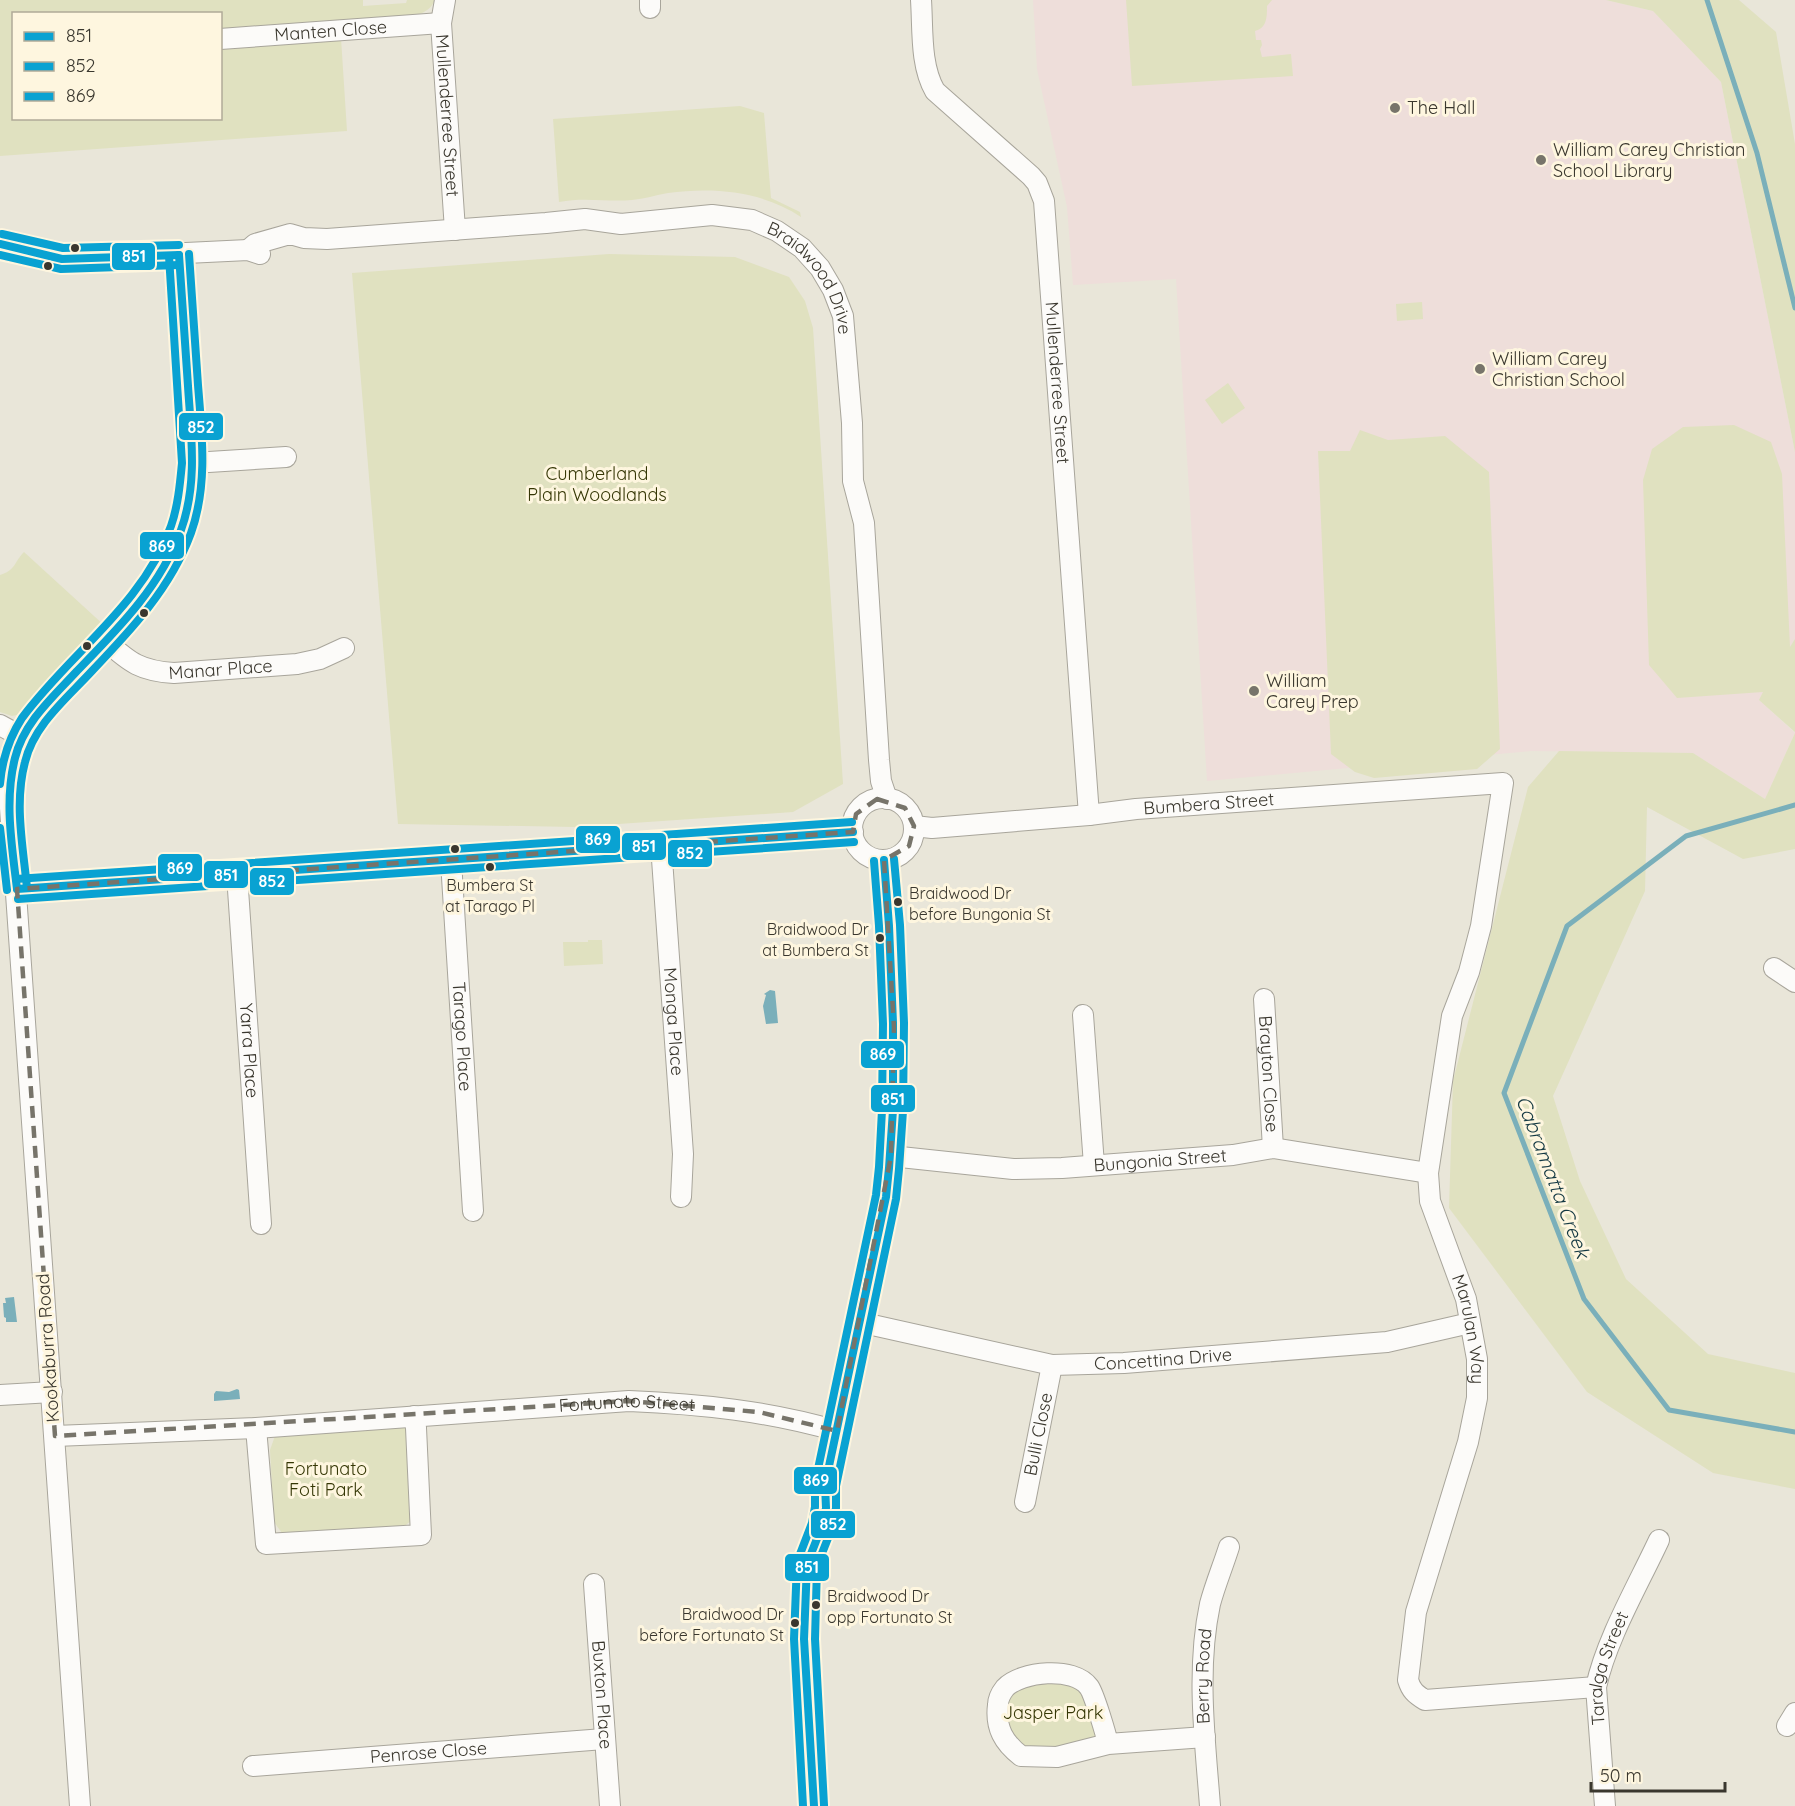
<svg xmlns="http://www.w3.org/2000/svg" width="1795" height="1806" font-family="Quicksand,sans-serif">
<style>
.education{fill:#eededa}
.green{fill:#e0e1c0}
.water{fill:#7aafba}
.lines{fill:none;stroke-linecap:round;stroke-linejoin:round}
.stream{stroke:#7aafba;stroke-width:5}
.minor-casing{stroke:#a8a59b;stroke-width:22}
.minor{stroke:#fcfbf9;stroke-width:20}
.bus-1-casing{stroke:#fef6df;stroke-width:12}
.bus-2-casing{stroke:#fef6df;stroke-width:12}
.bus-3-casing{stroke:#fef6df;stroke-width:12}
.bus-1{stroke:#09a2d2;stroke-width:8}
.bus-2{stroke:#09a2d2;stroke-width:8}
.bus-3{stroke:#09a2d2;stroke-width:8}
.marked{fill:none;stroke:#77746a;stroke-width:4.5;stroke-dasharray:12 8;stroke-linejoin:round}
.poi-dot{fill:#77746a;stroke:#fef6df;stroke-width:2}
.bus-dot{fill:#3a372e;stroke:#fef6df;stroke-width:2}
.labels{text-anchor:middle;stroke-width:6;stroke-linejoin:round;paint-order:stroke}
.bus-label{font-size:16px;fill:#3a372e;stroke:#fef6df;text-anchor:start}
.street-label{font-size:18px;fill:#3a372e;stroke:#fef6df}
.poi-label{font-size:18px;fill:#3a372e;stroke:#fef6df;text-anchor:start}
.park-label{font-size:18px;fill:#353705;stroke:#fef6df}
.water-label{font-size:20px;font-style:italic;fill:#133842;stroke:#fef6df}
.line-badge{stroke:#fef6df;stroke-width:2}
.badge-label{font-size:16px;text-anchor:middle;font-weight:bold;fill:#fff}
</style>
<rect width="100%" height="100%" fill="#e9e6d9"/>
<!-- education -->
<polygon class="education" points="1033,0 1606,0 1653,11 1721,82 1795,452 1795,639 1759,700 1795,733 1765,799 1693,753 1531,751 1207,781 1176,279 1073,285 1067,207 1037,69"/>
<!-- green -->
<g class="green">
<path d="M 0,0 L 363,0 L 363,6 L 406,3 L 407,0 L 435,0 C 431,9 425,12 417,15 L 221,29 L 220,14 L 14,14 L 14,118 L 220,118 L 221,47 L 341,38 L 347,131 L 0,156 Z"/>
<path d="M 1126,0 L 1272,0 L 1267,6 C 1267,17 1267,28 1255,31 L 1256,40 L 1261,40 L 1262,45 L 1260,49 L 1262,57 L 1291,54 L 1293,76 L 1132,86 Z"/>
<polygon points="1606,0 1739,0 1776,32 1795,144 1795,452 1721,82 1653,11"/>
<path d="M 740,106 L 764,113 L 771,198 L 800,212 L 801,217 C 762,191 714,187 668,193 C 656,195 644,199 632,200 C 607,202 584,197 559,202 L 553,119 Z"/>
<polygon points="609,254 735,257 789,277 805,301 813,328 843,784 793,812 575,827 398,824 352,273"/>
<polygon points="1422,302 1423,319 1397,321 1396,304"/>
<polygon points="1228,383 1245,408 1222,424 1205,400"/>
<polygon points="1734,425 1771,442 1782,474 1790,647 1795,639 1795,732 1759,700 1763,692 1677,698 1649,665 1643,480 1652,449 1683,427"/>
<polygon points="1360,430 1388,440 1445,436 1489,472 1500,749 1477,769 1374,778 1355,772 1331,754 1318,451 1350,451"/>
<path d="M 24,552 L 106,627 L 26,713 L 12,716 L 0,712 L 0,575 C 16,570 14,562 24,552 Z"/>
<polygon points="1795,733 1795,849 1743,859 1647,807 1645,891 1553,1096 1580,1181 1626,1279 1708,1354 1795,1373 1795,1489 1713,1473 1587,1392 1449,1208 1453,1081 1528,787 1559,751 1693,753 1765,799"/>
<polygon points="588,940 602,940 603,964 564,966 563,942 588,942"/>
<polygon points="401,1424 408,1431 411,1521 403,1527 288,1535 282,1533 274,1522 270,1450 275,1436"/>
<polygon points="1025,1681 1078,1683 1100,1736 1079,1748 1026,1749 1003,1732 1007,1696"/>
</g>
<!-- water -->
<g class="water">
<polygon points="770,990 775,991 778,1023 766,1024 763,1006 766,995 764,994"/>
<polygon points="14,1297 17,1322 6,1322 6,1318 4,1317 3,1303 6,1303 5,1298"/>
<polygon points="237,1389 239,1390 240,1399 214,1401 214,1394 216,1391 229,1392"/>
</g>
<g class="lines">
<!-- stream -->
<g class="stream">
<polyline points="1707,0 1757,153 1795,308"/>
<polyline points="1795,805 1686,836 1567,926 1504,1093 1584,1299 1669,1410 1795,1432"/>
</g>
<defs>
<g id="minor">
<path id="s1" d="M 445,0 L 441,23 L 455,230"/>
<path id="s2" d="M 921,0 C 923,29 920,65 935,91 L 1031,176 L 1037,183 L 1044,201 L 1089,815"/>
<polyline points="650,8 650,0"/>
<path id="s3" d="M 220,39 L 441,23"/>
<polyline points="0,244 62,259 248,250 260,254"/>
<path id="s4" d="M 248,250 L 255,244 L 290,234 L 304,238 L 327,239 L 546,223 L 585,219 L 621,224 L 712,215 L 752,220 L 777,231 L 802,248 L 820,268 L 833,290 L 843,316 L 852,423 L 853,481 L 864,523 L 879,760 L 881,781 L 887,799"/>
<polyline points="193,463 286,457"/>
<path id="s5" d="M 106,641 C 130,663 141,671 174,673 L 297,664 L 320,659 L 344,648"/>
<polyline points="0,725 22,737"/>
<circle cx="883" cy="829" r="31"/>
<path id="s6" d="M 914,826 L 932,828 L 1089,815 L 1136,809 L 1503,783 L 1481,926 L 1469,972 L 1452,1016 L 1428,1173 L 1430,1201 L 1466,1299 L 1477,1359 L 1477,1398 L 1468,1442 L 1416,1612 L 1408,1680 C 1411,1690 1415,1694 1425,1700 L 1596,1687"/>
<path id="s7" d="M 661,845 L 683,1154 L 681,1197"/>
<path id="s8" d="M 451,861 L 473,1211"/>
<path id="s9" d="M 237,875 L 261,1224"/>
<polyline points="17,889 853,832"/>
<polyline points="1774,968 1795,982"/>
<path id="s10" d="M 1264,999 L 1273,1148"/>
<polyline points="1083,1015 1094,1165"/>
<path id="s11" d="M 891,1156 L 1013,1169 L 1062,1168 L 1233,1155 L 1273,1148 L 1428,1173"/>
<path id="s12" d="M 859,1322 L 1052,1365 L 1124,1363 L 1387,1342 L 1470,1323"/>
<polyline points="0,1395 52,1392"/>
<polyline points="256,1428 266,1544 421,1535 416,1428 414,1416"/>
<path id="s13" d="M 55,1436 L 256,1428 L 629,1401 C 700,1404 768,1411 837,1431"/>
<path id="s14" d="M 1025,1502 L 1052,1365"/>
<path id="s15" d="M 594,1584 L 610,1806"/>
<polyline points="1787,1726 1795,1713"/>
<path d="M 1108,1744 C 1106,1734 1094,1694 1089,1687 C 1074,1666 1021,1671 1005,1688 C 1001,1693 998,1700 998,1705 C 995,1728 1004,1743 1021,1756 L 1057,1757 L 1108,1744 L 1205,1737"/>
<path id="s16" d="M 253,1766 L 604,1739"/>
<polyline points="80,1806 9,794 15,761 22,737 45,707 147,594 166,566 182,530 190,503 193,463 179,255"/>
<path d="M 814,1806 L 804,1639 L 807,1564 L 822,1526 L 826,1508 L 825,1485 L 886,1197 C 895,1120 895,1043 891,965 C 890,930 888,895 884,860"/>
<path id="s17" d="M 1210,1806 C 1205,1740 1196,1670 1210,1604 C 1215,1585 1223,1566 1229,1547"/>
<path id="s18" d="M 1605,1806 L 1596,1687 C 1606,1640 1638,1585 1659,1540"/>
</g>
</defs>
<!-- minor casing -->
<use href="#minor" class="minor-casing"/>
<!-- minor -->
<use href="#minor" class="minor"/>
<defs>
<g id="bus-1">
<polyline points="0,244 62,259 179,255"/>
<polyline points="17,889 853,832"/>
<path d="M 17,889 C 12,846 4,801 15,758 C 24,722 53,697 77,671 C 118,629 161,586 181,530 C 198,483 191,434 188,386 C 185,342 182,299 179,255"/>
<polyline points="814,1806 804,1639 807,1564 822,1526 826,1508 825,1485 886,1197 889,1168 893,1110 893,1023 889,926 884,860"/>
</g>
<g id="bus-2">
<polyline points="0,255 61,269 179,265"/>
<path d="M 27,888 C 23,846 14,803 25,762 C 34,725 66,699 91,672 C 131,630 171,588 191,533 C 208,485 202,435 198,385 C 195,342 192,298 189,254"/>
<polyline points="18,899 854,842"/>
<polyline points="824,1805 815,1639 817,1566 832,1528 836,1508 836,1486 896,1199 899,1169 903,1111 904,1023 900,925 894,859"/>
</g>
<g id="bus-3">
<polyline points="2,234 63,248 179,245"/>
<path d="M 0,784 C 2,760 9,738 22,718 C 70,653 143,605 171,526 C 178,506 180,484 182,463 L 169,256"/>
<polyline points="0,828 7,890"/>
<polyline points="16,879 852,822"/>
<polyline points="803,1806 794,1639 797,1562 812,1523 815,1507 815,1483 876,1195 879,1167 882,1110 883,1024 879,926 874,861"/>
</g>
</defs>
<!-- bus-1 casing -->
<use href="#bus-1" class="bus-1-casing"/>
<!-- bus-2 casing -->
<use href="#bus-2" class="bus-2-casing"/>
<!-- bus-3 casing -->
<use href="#bus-3" class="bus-3-casing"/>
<!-- bus-1 -->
<use href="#bus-1" class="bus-1"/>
<!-- bus-2 -->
<use href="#bus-2" class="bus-2"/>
<!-- bus-3 -->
<use href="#bus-3" class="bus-3"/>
</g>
<!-- marked area -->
<path class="marked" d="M 877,799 L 905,808 L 914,826 L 909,846 L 884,860 L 894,1028 L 891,1156 L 837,1431 L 759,1412 L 629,1401 L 55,1436 L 17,889 L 853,832 L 856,814 Z"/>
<!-- markers -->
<g class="poi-dot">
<circle cx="1395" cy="108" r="6"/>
<circle cx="1541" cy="160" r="6"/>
<circle cx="1480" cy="369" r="6"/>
<circle cx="1254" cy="691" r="6"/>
</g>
<g class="bus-dot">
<circle cx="75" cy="248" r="5"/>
<circle cx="48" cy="266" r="5"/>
<circle cx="144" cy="613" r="5"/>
<circle cx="87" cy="646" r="5"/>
<circle cx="455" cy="849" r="5"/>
<circle cx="490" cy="867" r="5"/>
<circle cx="898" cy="902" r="5"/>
<circle cx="880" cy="938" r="5"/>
<circle cx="816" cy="1605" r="5"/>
<circle cx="795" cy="1623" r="5"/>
</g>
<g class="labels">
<!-- bus labels -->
<g class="bus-label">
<text x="490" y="891" text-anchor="middle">Bumbera St<tspan x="490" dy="21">at Tarago Pl</tspan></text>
<text x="909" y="899">Braidwood Dr<tspan x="909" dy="21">before Bungonia St</tspan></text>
<text x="869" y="935" text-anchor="end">Braidwood Dr<tspan x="869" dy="21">at Bumbera St</tspan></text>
<text x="827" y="1602">Braidwood Dr<tspan x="827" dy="21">opp Fortunato St</tspan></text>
<text x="784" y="1620" text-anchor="end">Braidwood Dr<tspan x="784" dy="21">before Fortunato St</tspan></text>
</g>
<!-- street labels -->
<g class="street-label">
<text dy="6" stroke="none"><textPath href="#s3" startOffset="111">Manten Close</textPath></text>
<text dy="6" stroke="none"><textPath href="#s1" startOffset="116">Mullenderree Street</textPath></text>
<text dy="6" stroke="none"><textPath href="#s4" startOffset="597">Braidwood Drive</textPath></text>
<text dy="6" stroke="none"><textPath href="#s2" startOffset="432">Mullenderree Street</textPath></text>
<text dy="6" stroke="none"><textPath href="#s5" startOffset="124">Manar Place</textPath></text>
<text dy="6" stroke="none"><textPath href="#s6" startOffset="296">Bumbera Street</textPath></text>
<text dy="6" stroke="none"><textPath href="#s7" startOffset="177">Monga Place</textPath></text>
<text dy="6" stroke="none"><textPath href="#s8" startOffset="176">Tarago Place</textPath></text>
<text dy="6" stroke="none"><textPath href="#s9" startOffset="176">Yarra Place</textPath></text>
<text dy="6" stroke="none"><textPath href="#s10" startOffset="75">Brayton Close</textPath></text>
<text dy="6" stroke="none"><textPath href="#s11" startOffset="270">Bungonia Street</textPath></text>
<text dy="6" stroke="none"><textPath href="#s6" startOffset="1152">Marulan Way</textPath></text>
<text transform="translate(48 1348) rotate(-94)" y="6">Kookaburra Road</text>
<text dy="6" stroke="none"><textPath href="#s12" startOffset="309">Concettina Drive</textPath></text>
<text dy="6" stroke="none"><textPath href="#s13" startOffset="573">Fortunato Street</textPath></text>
<text dy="6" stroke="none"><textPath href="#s14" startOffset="69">Bulli Close</textPath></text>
<text dy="6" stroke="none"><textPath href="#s18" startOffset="140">Taralga Street</textPath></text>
<text dy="6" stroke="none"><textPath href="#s17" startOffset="130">Berry Road</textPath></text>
<text dy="6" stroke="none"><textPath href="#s15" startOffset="111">Buxton Place</textPath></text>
<text dy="6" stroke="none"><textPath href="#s16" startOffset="176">Penrose Close</textPath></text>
</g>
<!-- poi labels -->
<g class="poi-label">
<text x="1407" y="114">The Hall</text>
<text x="1553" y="156">William Carey Christian<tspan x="1553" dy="21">School Library</tspan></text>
<text x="1492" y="365">William Carey<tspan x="1492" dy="21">Christian School</tspan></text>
<text x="1266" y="687">William<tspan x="1266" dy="21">Carey Prep</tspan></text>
</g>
<!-- park labels -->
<g class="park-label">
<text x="597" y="480">Cumberland<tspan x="597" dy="21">Plain Woodlands</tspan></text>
<text x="326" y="1475">Fortunato<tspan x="326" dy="21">Foti Park</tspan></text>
<text x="1053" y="1719">Jasper Park</text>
</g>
<!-- water labels -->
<g class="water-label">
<text transform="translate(1553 1177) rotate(69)" y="7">Cabramatta Creek</text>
</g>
</g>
<g class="line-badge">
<rect x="111" y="242" width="45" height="29" rx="6" fill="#09a2d2"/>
<rect x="178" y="412" width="46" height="29" rx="6" fill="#09a2d2"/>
<rect x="139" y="531" width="46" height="29" rx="6" fill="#09a2d2"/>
<rect x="575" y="825" width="46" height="29" rx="6" fill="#09a2d2"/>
<rect x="621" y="832" width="46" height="29" rx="6" fill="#09a2d2"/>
<rect x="667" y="839" width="46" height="29" rx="6" fill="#09a2d2"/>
<rect x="157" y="853" width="46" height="29" rx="6" fill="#09a2d2"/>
<rect x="203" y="860" width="46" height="29" rx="6" fill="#09a2d2"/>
<rect x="249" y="867" width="46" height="29" rx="6" fill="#09a2d2"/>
<rect x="860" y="1040" width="45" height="29" rx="6" fill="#09a2d2"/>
<rect x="870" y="1084" width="46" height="29" rx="6" fill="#09a2d2"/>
<rect x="793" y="1466" width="45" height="29" rx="6" fill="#09a2d2"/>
<rect x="810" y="1510" width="46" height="29" rx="6" fill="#09a2d2"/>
<rect x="784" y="1553" width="46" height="29" rx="6" fill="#09a2d2"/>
</g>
<g class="badge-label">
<text x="134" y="262">851</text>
<text x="201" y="433">852</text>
<text x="162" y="552">869</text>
<text x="598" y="845">869</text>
<text x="644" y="852">851</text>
<text x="690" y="859">852</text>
<text x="180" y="874">869</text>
<text x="226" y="881">851</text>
<text x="272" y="887">852</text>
<text x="883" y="1060">869</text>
<text x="893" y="1105">851</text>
<text x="816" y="1486">869</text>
<text x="833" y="1530">852</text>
<text x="807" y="1573">851</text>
</g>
<!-- legend -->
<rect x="12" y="12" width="210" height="108" fill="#fef6df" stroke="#b0aa98" stroke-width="1.5"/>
<rect x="24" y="32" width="30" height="9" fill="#09a2d2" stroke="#b0aa98" stroke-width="1.5"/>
<text x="66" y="42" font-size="18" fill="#3a372e">851</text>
<rect x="24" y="62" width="30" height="9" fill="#09a2d2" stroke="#b0aa98" stroke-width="1.5"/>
<text x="66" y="72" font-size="18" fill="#3a372e">852</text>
<rect x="24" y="92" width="30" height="9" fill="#09a2d2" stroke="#b0aa98" stroke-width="1.5"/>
<text x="66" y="102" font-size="18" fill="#3a372e">869</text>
<!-- scale -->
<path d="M1591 1782v9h134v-9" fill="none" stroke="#3a372e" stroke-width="3"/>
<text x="1600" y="1782" font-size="18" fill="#3a372e" stroke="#fef6df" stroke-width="4.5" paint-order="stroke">50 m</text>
</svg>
